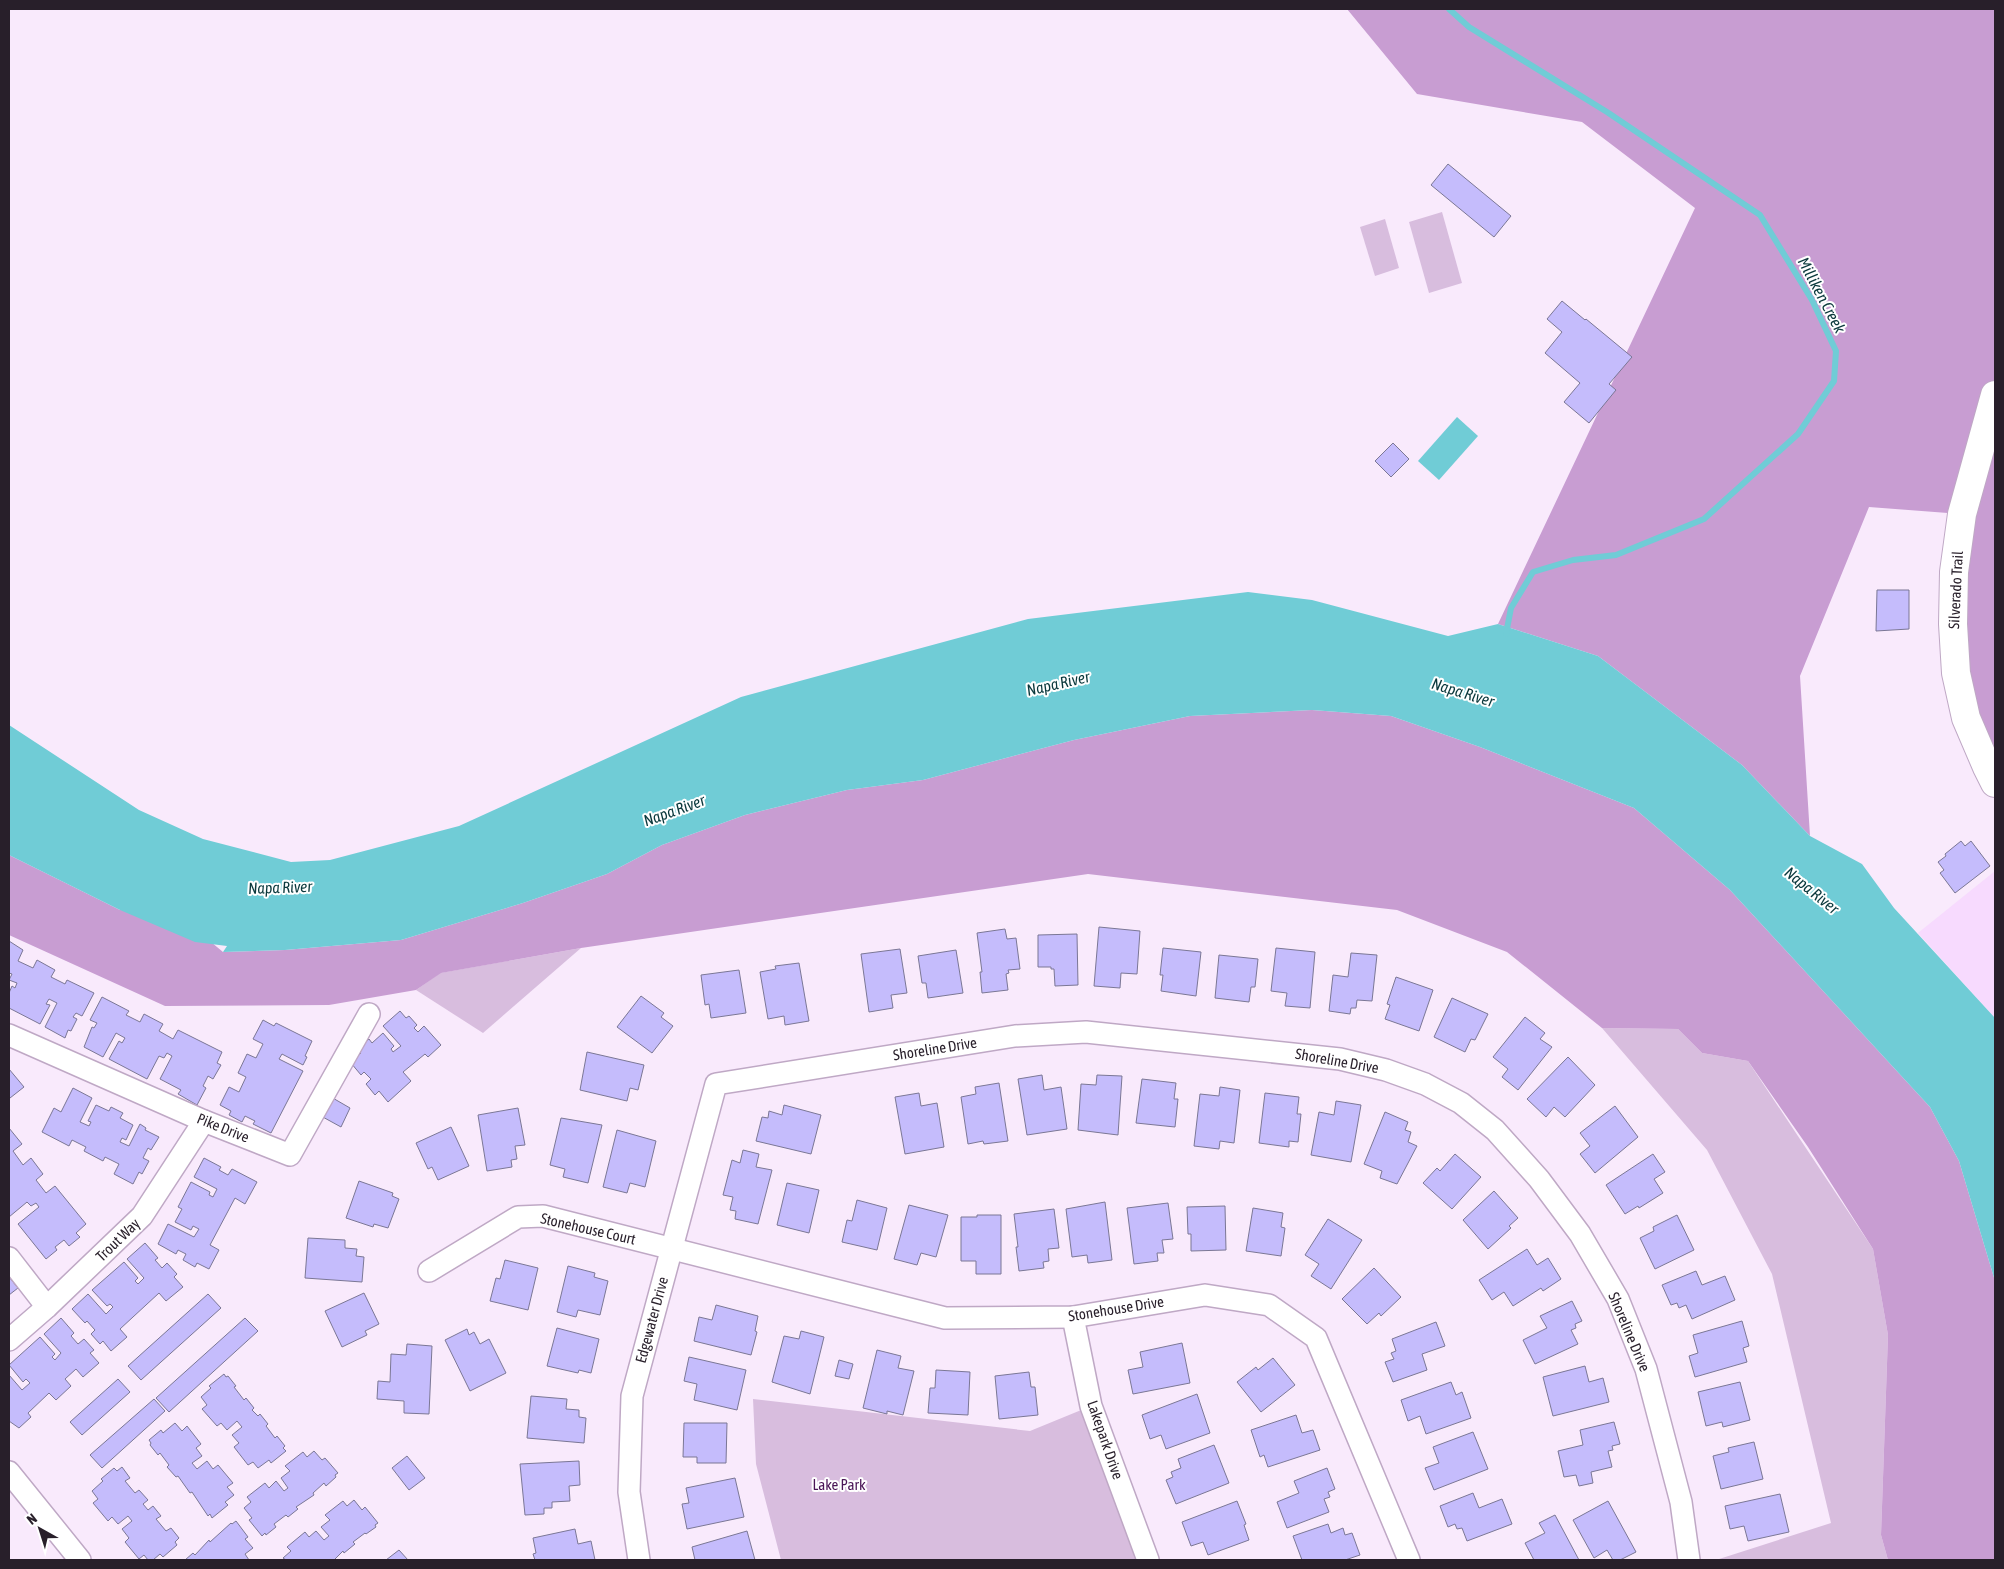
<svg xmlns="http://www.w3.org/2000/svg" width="2004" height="1569" font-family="'Asap Condensed',sans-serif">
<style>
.built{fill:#f7dafe}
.green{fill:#d8bdde}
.forest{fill:#c89dd2}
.water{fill:#70ccd6}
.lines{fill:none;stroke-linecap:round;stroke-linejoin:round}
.stream{stroke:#70ccd6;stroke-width:6}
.building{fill:#c5bcfc;stroke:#7b7795}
.street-casing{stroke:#bfa8c5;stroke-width:24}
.primary-casing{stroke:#bfa8c5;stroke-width:30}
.street{stroke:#fff;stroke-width:21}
.primary{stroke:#fff;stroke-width:28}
.labels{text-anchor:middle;stroke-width:4;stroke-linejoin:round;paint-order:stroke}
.street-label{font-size:15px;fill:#281f2a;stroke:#fff}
.park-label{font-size:15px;fill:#4a1556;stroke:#fff}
.water-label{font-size:16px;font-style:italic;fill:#0a383c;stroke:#fff}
</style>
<rect width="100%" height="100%" fill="#f9eafc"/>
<!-- built -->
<polygon class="built" points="1995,871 1995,1018 1918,933"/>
<!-- green -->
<g class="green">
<polygon points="1442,212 1462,283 1429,293 1409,222"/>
<polygon points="1385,219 1399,268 1375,276 1360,227"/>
<polygon points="581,948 483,1033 416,990 440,973"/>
<polygon points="1602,1028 1678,1029 1702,1053 1748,1061 1873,1249 1888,1335 1881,1535 1888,1560 1716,1560 1831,1523 1772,1274 1707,1150"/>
<polygon points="753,1399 1030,1431 1091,1406 1150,1560 781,1560 756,1464"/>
</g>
<!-- forest -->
<g class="forest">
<polygon points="1347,9 1995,9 1995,783 1966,718 1961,514 1869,507 1800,676 1810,836 1742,765 1598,656 1498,624 1695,208 1582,122 1417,94"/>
<polygon points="1312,710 1391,716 1480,747 1634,808 1730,890 1930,1107 1959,1161 1995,1281 1995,1560 1888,1560 1881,1535 1888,1335 1873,1249 1808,1147 1748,1061 1702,1053 1678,1029 1602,1028 1507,952 1397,910 1088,874 581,948 441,973 416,990 329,1005 165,1006 9,935 9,855 120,910 175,912 223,952 285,950 401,940 523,903 607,874 662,845 745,815 847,790 923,780 1074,740 1190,716"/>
</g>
<!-- water -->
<g class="water">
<polygon points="1457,417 1478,436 1439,480 1418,461"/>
<polygon points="1248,592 1312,600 1448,636 1498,624 1598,656 1742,765 1810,836 1862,864 1894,908 1995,1018 1995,1281 1959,1161 1930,1107 1730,890 1634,808 1480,747 1391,716 1312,710 1190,716 1074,740 923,780 847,790 745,815 662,845 607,874 523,903 401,940 285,950 223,952 227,946 195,942 120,910 9,855 9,725 139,810 203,839 291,862 330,860 459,826 741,697 1028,619"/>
</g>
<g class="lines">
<!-- stream -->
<polyline class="stream" points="1449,9 1469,27 1607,112 1760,215 1812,300 1836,351 1834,381 1798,434 1704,519 1616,555 1573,560 1533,572 1511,608 1506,634"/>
</g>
<!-- building -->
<g class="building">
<polygon points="1448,164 1511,216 1494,237 1431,185"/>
<polygon points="1562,301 1585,320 1586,319 1632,357 1609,384 1616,390 1589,423 1564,402 1580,383 1545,353 1562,332 1547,319"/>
<polygon points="1393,443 1409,459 1391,477 1375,461"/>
<polygon points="1877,590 1909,590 1909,629 1876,631"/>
<polygon points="1961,841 1965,846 1971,841 1990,866 1955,893 1940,873 1944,870 1938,862 1946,856 1945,854"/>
<polygon points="1099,927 1140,931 1137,974 1121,973 1120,988 1094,986"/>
<polygon points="1005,929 1007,939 1016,938 1020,969 1008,970 1009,973 1006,974 1008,990 982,993 980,972 982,972 977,933"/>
<polygon points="1077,934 1078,985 1055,986 1054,969 1051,969 1051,967 1038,967 1038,935"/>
<polygon points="9,941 23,950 18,961 33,968 37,960 55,970 51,977 65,984 67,980 94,993 82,1016 76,1013 73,1017 77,1019 71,1031 68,1030 65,1038 45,1027 57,1003 49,999 46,1004 50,1005 40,1024 9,1008 9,993 12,986 15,988 17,983 9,980 12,974 9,973"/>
<polygon points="1163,948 1201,952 1196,996 1161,991 1163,975 1160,975"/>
<polygon points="1276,948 1315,952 1310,1008 1285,1006 1287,993 1271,991"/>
<polygon points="900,949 907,993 891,995 893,1008 869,1012 861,954"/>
<polygon points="956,950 963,993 928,998 926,983 922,983 918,956"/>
<polygon points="1351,953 1377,955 1372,1001 1357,1000 1356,1008 1351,1008 1350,1014 1329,1011 1333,975 1348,977"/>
<polygon points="1219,955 1258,959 1255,987 1251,987 1249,1002 1215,998"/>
<polygon points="799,963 809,1021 785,1025 784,1016 768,1019 760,972 776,969 775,966"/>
<polygon points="739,970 746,1013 711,1018 709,1004 705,1005 701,975"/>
<polygon points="1396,977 1433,990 1419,1031 1385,1019 1390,1005 1387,1004"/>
<polygon points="641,996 664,1013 661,1017 673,1026 652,1053 617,1027"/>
<polygon points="102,997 129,1011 126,1015 140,1022 144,1014 163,1024 159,1031 173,1039 178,1030 222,1052 217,1063 221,1065 213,1079 208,1076 203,1086 206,1088 197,1105 178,1094 181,1090 160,1079 172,1056 167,1053 164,1058 159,1056 147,1079 109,1059 119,1041 122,1043 125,1038 116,1033 103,1057 84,1047 92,1027 94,1028 97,1023 90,1020"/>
<polygon points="1452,998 1488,1014 1475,1040 1471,1039 1465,1052 1434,1037"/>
<polygon points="400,1011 406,1018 409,1016 417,1025 414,1028 418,1032 424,1026 441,1045 428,1057 425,1054 403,1072 411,1081 388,1102 379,1091 375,1095 366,1084 371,1079 364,1072 361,1075 351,1063 361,1053 359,1051 365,1045 364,1044 369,1039 372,1043 383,1033 394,1046 391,1049 393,1052 401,1046 383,1026"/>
<polygon points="1525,1017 1545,1033 1540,1039 1552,1047 1518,1090 1502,1077 1508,1069 1493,1057"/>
<polygon points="263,1020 274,1026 276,1023 312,1041 305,1056 307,1057 303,1065 282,1054 279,1059 303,1071 271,1133 253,1124 255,1121 245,1116 242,1122 229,1115 231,1111 220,1105 229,1087 239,1092 246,1077 238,1073 247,1054 256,1058 263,1044 253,1039"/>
<polygon points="587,1052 644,1065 638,1090 630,1088 627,1101 580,1090"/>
<polygon points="1568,1057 1595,1085 1565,1117 1554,1107 1546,1117 1527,1099"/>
<polygon points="9,1069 24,1087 10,1098 9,1097"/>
<polygon points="1042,1075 1044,1090 1061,1087 1067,1129 1027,1135 1018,1079"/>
<polygon points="1097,1075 1122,1076 1118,1135 1078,1130 1081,1084 1096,1085"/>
<polygon points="1142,1079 1176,1083 1174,1099 1178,1099 1175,1127 1136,1123"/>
<polygon points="999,1083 1008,1141 984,1144 983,1141 968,1144 961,1097 976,1094 975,1087"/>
<polygon points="1220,1087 1240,1090 1234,1143 1220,1141 1219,1149 1194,1146 1200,1094 1219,1096"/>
<polygon points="73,1088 92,1098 80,1122 89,1126 91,1122 88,1121 96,1105 109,1111 111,1107 123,1113 120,1118 133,1125 126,1140 122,1138 120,1142 129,1146 140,1124 146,1128 145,1130 159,1137 151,1150 148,1148 143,1158 149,1161 142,1174 139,1172 133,1184 114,1174 119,1164 105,1157 103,1161 84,1151 86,1147 72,1140 69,1146 42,1132 54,1108 61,1112"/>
<polygon points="919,1093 921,1106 937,1103 944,1147 905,1154 895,1097"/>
<polygon points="1265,1093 1299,1097 1297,1114 1301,1114 1298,1142 1289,1141 1289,1147 1259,1143"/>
<polygon points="331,1097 350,1108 341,1127 321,1116"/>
<polygon points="1336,1101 1361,1105 1351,1162 1311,1155 1319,1112 1334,1115"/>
<polygon points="784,1105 821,1115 811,1154 756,1141 762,1117 768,1118 769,1111 782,1115"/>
<polygon points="1615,1106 1638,1137 1595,1173 1580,1154 1590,1146 1580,1133"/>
<polygon points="518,1108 525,1145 515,1146 517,1159 511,1160 512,1167 487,1171 478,1115"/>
<polygon points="1385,1112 1408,1122 1405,1130 1411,1132 1408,1142 1417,1146 1397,1184 1380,1178 1382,1171 1364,1164"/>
<polygon points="561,1118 602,1125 588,1183 563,1177 565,1169 550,1165"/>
<polygon points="451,1127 469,1166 438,1180 432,1167 428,1169 416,1143"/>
<polygon points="9,1128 22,1144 13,1151 23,1165 31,1158 43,1174 36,1180 46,1193 55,1186 86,1224 76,1233 80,1237 69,1246 64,1240 55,1247 57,1250 46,1259 18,1224 39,1207 36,1203 31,1206 27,1202 9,1217"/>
<polygon points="617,1130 656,1141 645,1187 630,1183 627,1193 603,1187"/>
<polygon points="743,1150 759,1154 756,1167 772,1170 758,1224 735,1219 736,1211 730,1210 733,1197 723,1195 732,1160 740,1163"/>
<polygon points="1455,1154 1481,1177 1452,1209 1423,1183 1437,1168 1440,1171"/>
<polygon points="1653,1154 1665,1172 1654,1179 1663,1193 1639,1208 1638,1206 1625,1214 1606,1185"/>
<polygon points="204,1158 221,1167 219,1170 228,1175 232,1169 257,1182 245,1204 235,1198 210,1245 219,1250 209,1269 197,1263 195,1267 183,1260 186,1254 178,1250 176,1254 158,1244 168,1224 194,1237 199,1229 193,1226 191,1230 175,1222 182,1209 178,1207 191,1182 210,1192 209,1195 213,1197 217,1189 194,1177"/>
<polygon points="359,1181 393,1193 392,1196 399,1199 388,1228 374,1224 373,1227 346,1218"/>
<polygon points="787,1183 819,1190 809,1233 777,1225"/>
<polygon points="1494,1191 1518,1218 1509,1226 1511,1228 1488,1249 1463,1220"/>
<polygon points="857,1200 887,1208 877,1250 842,1242 847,1220 852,1221"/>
<polygon points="1105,1202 1112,1260 1088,1263 1087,1255 1072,1257 1066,1209"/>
<polygon points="1168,1203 1173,1239 1162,1240 1164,1253 1157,1253 1158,1261 1134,1264 1127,1208"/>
<polygon points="909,1205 948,1215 936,1257 921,1253 917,1265 894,1259"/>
<polygon points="1225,1206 1226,1250 1191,1251 1191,1234 1188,1234 1187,1207"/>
<polygon points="1253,1208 1283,1213 1281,1227 1285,1228 1281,1256 1246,1251"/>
<polygon points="1054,1209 1059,1248 1048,1249 1049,1261 1043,1262 1044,1268 1019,1271 1016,1247 1018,1247 1014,1214"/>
<polygon points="977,1215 1001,1215 1001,1274 976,1274 976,1261 961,1261 961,1217 977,1217"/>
<polygon points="1677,1215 1694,1250 1655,1269 1640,1238 1654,1231 1653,1227"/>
<polygon points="1328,1219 1362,1240 1331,1289 1311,1276 1319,1264 1305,1255"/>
<polygon points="308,1238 345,1240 345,1248 357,1249 356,1256 364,1257 362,1282 305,1278"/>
<polygon points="145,1243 158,1258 155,1260 162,1268 167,1263 177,1274 174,1277 183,1287 166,1301 159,1293 120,1329 127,1337 111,1351 103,1341 100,1344 91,1334 95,1330 87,1321 85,1323 72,1309 88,1294 106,1314 113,1307 110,1304 107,1306 92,1290 124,1262 138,1278 135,1281 138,1284 144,1278 127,1259"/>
<polygon points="1527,1249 1537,1265 1548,1258 1561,1279 1543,1291 1541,1288 1513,1306 1504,1292 1492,1300 1479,1280"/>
<polygon points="505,1260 538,1268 528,1310 490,1301 496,1278 500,1279"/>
<polygon points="568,1266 595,1273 594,1277 608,1281 600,1315 578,1310 576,1317 557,1312"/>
<polygon points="1374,1268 1401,1297 1381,1316 1379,1313 1367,1324 1342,1299"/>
<polygon points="1696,1271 1702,1285 1725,1276 1735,1300 1692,1319 1686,1305 1679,1308 1677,1303 1671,1305 1662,1285"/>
<polygon points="9,1277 18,1288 9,1295"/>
<polygon points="364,1293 379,1324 365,1331 367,1335 342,1347 325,1311"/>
<polygon points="208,1294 221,1308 141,1380 128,1366"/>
<polygon points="1572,1301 1582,1321 1575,1324 1576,1328 1571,1330 1578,1344 1535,1364 1523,1340 1547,1328 1540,1316"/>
<polygon points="716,1305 758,1316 755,1331 757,1332 751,1355 694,1341 699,1317 712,1320"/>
<polygon points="61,1318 74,1333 71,1336 78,1344 84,1339 94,1350 90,1353 99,1363 83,1377 76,1369 65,1379 71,1386 56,1400 49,1393 28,1413 31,1417 19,1428 9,1421 9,1375 22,1390 30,1383 26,1379 23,1382 9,1365 40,1337 55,1354 52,1357 55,1360 61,1353 44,1334"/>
<polygon points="245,1318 258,1331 169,1412 156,1398"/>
<polygon points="1742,1321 1749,1346 1743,1348 1747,1362 1695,1377 1689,1356 1698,1353 1693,1335"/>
<polygon points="1436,1322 1445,1346 1422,1354 1427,1370 1393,1382 1385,1362 1394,1359 1391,1353 1396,1351 1392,1339"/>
<polygon points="557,1328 599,1339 591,1373 579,1370 578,1373 547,1366"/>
<polygon points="467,1329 469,1335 474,1332 480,1344 489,1339 506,1373 470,1391 445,1340"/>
<polygon points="801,1331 824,1337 810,1394 772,1382 784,1336 799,1339"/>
<polygon points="1182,1343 1190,1383 1133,1394 1128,1370 1143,1367 1140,1352"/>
<polygon points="407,1344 432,1346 429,1414 404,1413 404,1401 377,1399 378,1381 390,1382 391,1354 406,1355"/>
<polygon points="877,1350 901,1356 898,1368 914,1371 903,1415 887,1411 887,1414 863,1408"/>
<polygon points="689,1357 746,1370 737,1410 694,1400 697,1384 684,1381"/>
<polygon points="1273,1358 1295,1385 1261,1412 1237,1382 1256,1367 1258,1370"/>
<polygon points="839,1360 853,1364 849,1379 835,1376"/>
<polygon points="1585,1366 1589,1382 1603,1378 1609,1402 1553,1416 1543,1377"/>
<polygon points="936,1370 970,1372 968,1415 928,1413 930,1388 935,1388"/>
<polygon points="1029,1372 1031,1387 1035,1387 1038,1415 999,1419 995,1376"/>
<polygon points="224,1374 226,1377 228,1376 236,1386 234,1387 244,1400 246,1398 254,1408 252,1410 258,1416 260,1414 268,1424 266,1426 275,1438 277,1436 285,1446 283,1448 286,1451 271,1463 269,1460 258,1468 253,1462 248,1465 234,1447 239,1443 232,1435 242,1427 237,1421 227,1430 221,1423 217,1426 202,1409 207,1405 201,1397 211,1388 209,1386"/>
<polygon points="118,1379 130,1392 82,1435 70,1422"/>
<polygon points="1451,1382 1456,1395 1462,1392 1471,1418 1426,1434 1420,1416 1408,1421 1401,1400"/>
<polygon points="1740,1382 1750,1420 1723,1427 1722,1422 1706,1426 1698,1392"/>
<polygon points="1197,1394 1210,1433 1166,1449 1161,1435 1150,1439 1142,1415"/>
<polygon points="531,1396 567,1399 566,1409 579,1410 579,1417 586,1418 584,1443 527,1438"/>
<polygon points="154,1399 165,1411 102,1468 90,1455"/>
<polygon points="1296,1415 1302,1433 1313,1430 1320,1450 1268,1467 1264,1455 1260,1457 1251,1430"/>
<polygon points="1614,1422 1620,1444 1612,1446 1613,1450 1608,1451 1612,1467 1591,1472 1593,1483 1579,1486 1576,1475 1564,1477 1558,1451 1583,1445 1580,1430"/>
<polygon points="175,1423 182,1431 187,1426 201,1444 196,1448 202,1456 192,1463 197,1469 207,1461 213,1469 218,1465 233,1483 227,1487 234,1495 225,1502 228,1505 212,1518 210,1514 208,1516 192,1492 190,1493 178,1476 176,1477 167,1467 169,1465 160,1453 158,1455 150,1445 151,1443 149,1440 161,1430 163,1433"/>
<polygon points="684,1423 727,1423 726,1463 697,1463 697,1457 683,1457"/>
<polygon points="1473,1432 1488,1469 1434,1490 1425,1468 1439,1463 1433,1447"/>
<polygon points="1754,1442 1763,1479 1721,1489 1713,1456 1729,1452 1728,1448"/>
<polygon points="1214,1445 1229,1483 1176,1504 1166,1480 1173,1477 1171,1472 1181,1468 1178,1459"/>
<polygon points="314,1451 322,1460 325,1458 338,1473 335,1475 336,1477 326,1486 324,1483 313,1493 314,1495 296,1507 298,1509 288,1517 286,1515 274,1524 276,1527 266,1535 265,1533 262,1536 249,1520 252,1518 244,1508 251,1502 247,1497 265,1483 269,1488 276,1481 284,1491 288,1488 281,1478 290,1471 285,1466 303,1452 307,1457"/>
<polygon points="407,1456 425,1478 409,1490 392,1468"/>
<polygon points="579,1461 580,1485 569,1486 570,1501 552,1502 552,1508 544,1508 544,1514 525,1515 520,1464"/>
<polygon points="122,1467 130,1478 125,1481 135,1493 139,1490 148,1500 143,1504 148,1510 153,1506 161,1516 156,1519 166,1531 171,1528 179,1538 175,1542 177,1545 163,1557 160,1554 153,1560 148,1560 144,1555 139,1559 125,1542 129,1538 122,1529 132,1521 128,1516 118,1524 112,1517 108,1521 93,1503 98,1499 92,1491 103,1481 101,1479 114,1468 117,1471"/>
<polygon points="1327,1468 1335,1489 1328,1492 1330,1497 1324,1499 1329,1512 1287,1528 1277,1502 1299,1493 1294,1481"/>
<polygon points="735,1478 744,1517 687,1529 682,1504 689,1503 686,1488"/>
<polygon points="1473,1493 1479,1508 1502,1499 1512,1524 1467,1541 1462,1528 1457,1529 1455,1524 1448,1527 1440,1506"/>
<polygon points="1780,1494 1789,1532 1748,1541 1744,1526 1730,1529 1725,1506"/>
<polygon points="354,1500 362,1510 365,1507 378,1523 375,1525 376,1527 366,1534 365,1533 353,1542 355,1544 344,1553 343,1551 334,1560 286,1560 283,1558 291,1551 287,1547 305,1532 309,1537 316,1531 324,1540 329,1536 321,1527 330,1520 325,1515 343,1501 347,1506"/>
<polygon points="1237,1501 1246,1524 1244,1525 1249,1540 1208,1555 1203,1542 1191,1546 1182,1522"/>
<polygon points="1608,1501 1636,1552 1620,1560 1613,1560 1607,1550 1594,1558 1573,1520"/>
<polygon points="1555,1515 1579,1560 1534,1560 1525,1543 1545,1533 1539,1523"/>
<polygon points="236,1521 248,1537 245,1539 253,1548 245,1554 249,1560 185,1560 193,1553 195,1555 209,1540 210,1542 231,1523 232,1524"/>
<polygon points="1328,1524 1331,1533 1343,1528 1345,1535 1352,1533 1360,1555 1345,1560 1302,1560 1293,1536"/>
<polygon points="575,1529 578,1544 591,1541 595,1560 535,1560 533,1554 536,1553 533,1538"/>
<polygon points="747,1531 755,1560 695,1560 692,1547"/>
<polygon points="399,1550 408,1560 386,1560"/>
</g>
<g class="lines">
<defs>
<g id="street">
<polyline points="9,1035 204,1121 290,1155 369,1014"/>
<polyline points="9,1258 47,1307"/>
<polyline points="429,1271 518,1217 543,1216 945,1318 1073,1317 1205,1295 1269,1305 1316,1338 1409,1560"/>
<polyline points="1073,1317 1091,1406 1148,1560"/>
<polyline points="9,1340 47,1307 142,1216 204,1121"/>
<polyline points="9,1472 80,1560"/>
<polyline points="639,1560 629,1492 632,1396 716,1084 1015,1036 1086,1032 1340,1059 1386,1070 1425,1084 1461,1103 1495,1130 1539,1179 1580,1234 1618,1299 1646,1369 1681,1502 1689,1560"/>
</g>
<polyline id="primary" points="1995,395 1962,514 1954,572 1953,624 1956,673 1966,718 1987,767 1995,783"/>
</defs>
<!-- street casing -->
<use href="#street" class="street-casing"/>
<!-- primary casing -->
<use href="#primary" class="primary-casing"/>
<!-- street -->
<use href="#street" class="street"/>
<!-- primary -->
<use href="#primary" class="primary"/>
</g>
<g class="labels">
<!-- street labels -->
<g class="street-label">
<text transform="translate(1956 590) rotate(-87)" y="5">Silverado Trail</text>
<text transform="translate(935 1049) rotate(-9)" y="5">Shoreline Drive</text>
<text transform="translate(1337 1061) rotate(10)" y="5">Shoreline Drive</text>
<text transform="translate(223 1128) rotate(22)" y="5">Pike Drive</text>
<text transform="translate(588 1229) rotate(13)" y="5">Stonehouse Court</text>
<text transform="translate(118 1240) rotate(-44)" y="5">Trout Way</text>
<text transform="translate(1116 1309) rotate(-9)" y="5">Stonehouse Drive</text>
<text transform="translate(652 1320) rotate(-75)" y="5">Edgewater Drive</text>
<text transform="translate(1629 1332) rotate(67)" y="5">Shoreline Drive</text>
<text transform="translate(1105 1440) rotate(71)" y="5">Lakepark Drive</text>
</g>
<!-- park labels -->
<g class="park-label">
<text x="839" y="1490">Lake Park</text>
</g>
<!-- water labels -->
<g class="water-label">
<text transform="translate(1822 295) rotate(62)" y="6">Milliken Creek</text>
<text transform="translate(1058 683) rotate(-13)" y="6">Napa River</text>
<text transform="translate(1463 692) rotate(17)" y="6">Napa River</text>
<text transform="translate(674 810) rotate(-20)" y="6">Napa River</text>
<text transform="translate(280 887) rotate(-2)" y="6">Napa River</text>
<text transform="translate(1812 890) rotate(39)" y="6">Napa River</text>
</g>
</g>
<!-- border -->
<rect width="2004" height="1569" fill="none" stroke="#281f2a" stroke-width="20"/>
<!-- north arrow -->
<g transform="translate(40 1529) rotate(321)" stroke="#ffffff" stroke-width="4" paint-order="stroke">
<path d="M0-4L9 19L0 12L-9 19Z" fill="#281f2a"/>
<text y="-8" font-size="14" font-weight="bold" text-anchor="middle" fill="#281f2a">N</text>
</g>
</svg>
